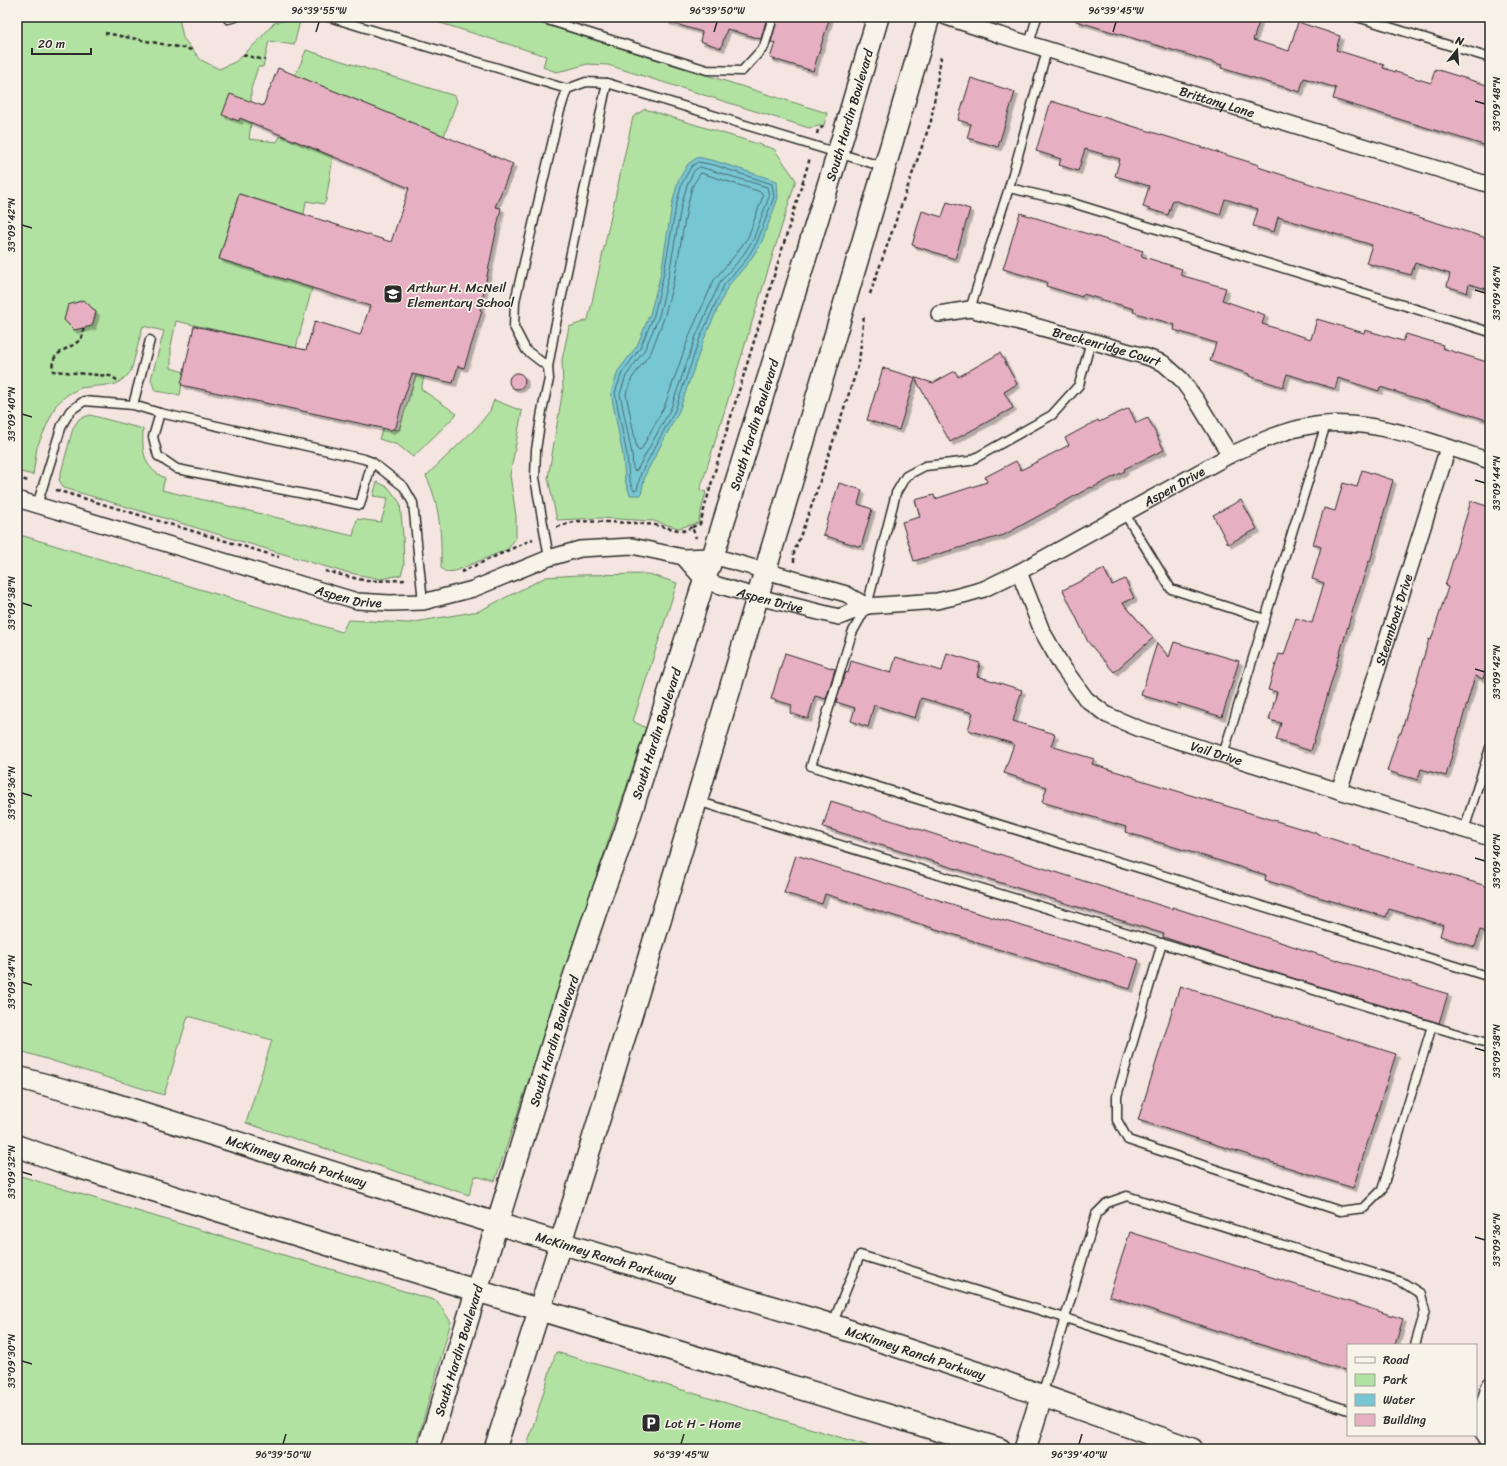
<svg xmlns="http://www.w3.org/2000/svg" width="1507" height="1466" font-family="Sriracha,sans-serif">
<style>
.green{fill:#b2e2a1;stroke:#6e8666}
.water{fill:#77c6d3;stroke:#598890}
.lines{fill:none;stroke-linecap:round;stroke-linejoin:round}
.shore{stroke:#49696e;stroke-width:1}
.building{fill:#e7afc2;stroke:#2b2b2b;filter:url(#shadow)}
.lane-casing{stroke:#2b2b2b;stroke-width:11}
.street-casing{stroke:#2b2b2b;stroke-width:18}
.secondary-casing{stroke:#2b2b2b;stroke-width:24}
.path{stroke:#2b2b2b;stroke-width:2.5;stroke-dasharray:4 3;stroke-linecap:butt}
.lane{stroke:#f7f3e8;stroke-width:8}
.street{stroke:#f7f3e8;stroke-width:15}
.secondary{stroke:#f7f3e8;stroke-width:21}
.ticks{fill:none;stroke:#2b2b2b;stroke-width:1.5}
.labels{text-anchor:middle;stroke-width:3.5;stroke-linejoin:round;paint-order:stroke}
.street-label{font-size:13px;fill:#2b2b2b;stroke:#f7f3e8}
.poi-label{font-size:13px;fill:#2b2b2b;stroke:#f7f3e8;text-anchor:start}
.neatline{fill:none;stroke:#2b2b2b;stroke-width:1.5}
.ticks-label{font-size:10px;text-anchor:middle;fill:#2b2b2b}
</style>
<defs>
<filter id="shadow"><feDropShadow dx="3.5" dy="3.5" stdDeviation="0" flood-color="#0004"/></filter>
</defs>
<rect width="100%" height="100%" fill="#f4e5e0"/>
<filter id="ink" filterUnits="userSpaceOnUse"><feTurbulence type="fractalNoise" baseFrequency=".025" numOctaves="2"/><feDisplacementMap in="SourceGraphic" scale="8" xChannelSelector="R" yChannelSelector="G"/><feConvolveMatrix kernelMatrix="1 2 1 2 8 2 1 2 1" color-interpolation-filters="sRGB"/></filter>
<g filter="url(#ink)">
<!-- green -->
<g class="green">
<polygon points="22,17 179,17 183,38 201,60 219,69 235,62 257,42 274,23 290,19 300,21 294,45 269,41 263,67 258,67 251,89 251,123 249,139 277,142 281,135 333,157 326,200 324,204 306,201 304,214 239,194 219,259 312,288 296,348 176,321 171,346 171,368 184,372 180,395 155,391 151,379 164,331 143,326 131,371 126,377 116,384 80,388 67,395 56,405 37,447 33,475 17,471 17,31"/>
<polygon points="421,17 521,17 827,113 824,125 809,128 608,65 587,64 570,69 556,72 543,67 546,56"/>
<polygon points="306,50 455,96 457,101 444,136 295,75 301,63"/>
<polygon points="645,109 774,149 796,180 700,490 706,492 698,523 679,528 653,521 600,518 557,520 548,478 563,389 562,360 569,327 588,320 633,117"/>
<polygon points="416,375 424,377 421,389 457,414 413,457 398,445 379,439 383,428 399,430"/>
<path d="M 494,400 L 522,411 L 510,475 L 516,516 L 516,538 L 508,549 L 455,571 L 446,572 L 441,568 C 442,538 440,503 426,476 L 477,427 L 490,411 Z"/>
<path d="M 90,415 L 143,429 C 142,451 143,468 165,478 L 162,490 L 353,536 L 357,519 L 381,522 L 388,498 L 373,496 L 377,482 L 388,487 L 400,503 L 403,536 L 404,565 L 401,575 L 381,579 L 340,571 L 64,488 L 59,480 L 73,428 L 79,419 Z"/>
<polygon points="17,534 342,632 348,620 409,623 479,611 546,577 579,575 649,574 677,583 633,721 646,728 495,1181 475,1176 469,1195 246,1123 272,1040 188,1016 164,1095 17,1050"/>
<polygon points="17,1175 437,1301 451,1322 415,1449 17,1449"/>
<polygon points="556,1352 879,1449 526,1449"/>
</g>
<!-- water -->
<polygon class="water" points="698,157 715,161 777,181 778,198 761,244 748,263 728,286 704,339 679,411 645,475 641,495 630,495 625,480 623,456 611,393 618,371 637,346 650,314 661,273 672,205 678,181 688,164"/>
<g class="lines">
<!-- shore -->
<g class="shore">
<polygon points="698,162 714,165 772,184 774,197 757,242 745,261 724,285 700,338 675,410 641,473 637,490 634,491 629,479 627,455 615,393 622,373 640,348 654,315 664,273 676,206 682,183 691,167"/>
<polygon points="700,167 767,187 769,197 753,240 741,258 720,282 696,336 671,408 637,470 635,471 633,469 632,454 620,394 626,376 645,349 659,316 669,274 681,207 687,185 694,171"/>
<polygon points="701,173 761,192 763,196 748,237 736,254 714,280 690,334 665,405 641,450 639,451 637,449 626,394 632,378 651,352 664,318 675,276 687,208 692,187"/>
</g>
</g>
<!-- building -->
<g class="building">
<polygon points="666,17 767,17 761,39 727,29 721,48 700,41 702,32 666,21"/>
<polygon points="778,17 830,17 813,71 770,58 775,43 771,42"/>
<polygon points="1076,17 1241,17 1259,22 1253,40 1289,51 1298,22 1340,36 1336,50 1384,65 1383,68 1431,83 1435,69 1490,86 1490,147 1333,99 1336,88 1304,78 1300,92 1221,68 1222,65 1076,21"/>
<polygon points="278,68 513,164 495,207 501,208 480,310 482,311 464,368 458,366 453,383 412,374 401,407 396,427 391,430 181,385 194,326 306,350 315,321 360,335 370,306 219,259 239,194 391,242 409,188 240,118 239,121 222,115 230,94 263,106"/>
<polygon points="971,78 1015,92 998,147 967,138 971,124 958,120"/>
<polygon points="1051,101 1259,165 1258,167 1314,185 1490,239 1490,290 1469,284 1467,293 1447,286 1450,274 1415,263 1411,275 1366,263 1372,245 1278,217 1274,232 1253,226 1258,209 1225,199 1220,215 1173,200 1168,215 1143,207 1149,186 1115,176 1120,159 1085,149 1078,171 1059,165 1061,159 1036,151"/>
<polygon points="947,202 970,209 955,259 912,245 922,211 942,217"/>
<polygon points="1020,213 1143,251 1141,256 1182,269 1180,275 1226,288 1222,300 1265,315 1262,324 1311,339 1317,319 1364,333 1365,330 1403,341 1406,334 1443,345 1442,348 1490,363 1490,421 1380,387 1379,391 1338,378 1335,389 1287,374 1283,387 1249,376 1249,374 1210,361 1216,343 1174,330 1175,325 1133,312 1134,309 1083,294 1082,297 1046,286 1047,282 1003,269"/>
<polygon points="84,300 96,312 92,326 74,330 64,320 68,305"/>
<polygon points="1000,353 1017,384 1004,392 1013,408 950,442 915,378 899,430 867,420 883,368 933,383 955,371 958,377"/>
<circle cx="517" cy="381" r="8"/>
<polygon points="1129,408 1136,423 1148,418 1164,450 1124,469 1125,471 1092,488 1091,487 1004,535 914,561 902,522 920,517 915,500 934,495 935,499 987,482 985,477 1016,461 1021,470 1069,445 1065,438 1098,420 1099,422"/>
<polygon points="1362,470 1393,480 1370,562 1369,561 1353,609 1311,751 1276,740 1281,723 1269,720 1277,692 1268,690 1279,654 1284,655 1296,618 1312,623 1324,583 1312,579 1321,547 1313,544 1324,508 1335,511 1343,483 1357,487"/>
<polygon points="839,483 862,490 858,504 872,509 861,547 823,535"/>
<polygon points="1241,500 1257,529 1228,544 1213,515"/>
<polygon points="1471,501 1490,507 1490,656 1483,679 1475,676 1446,776 1421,769 1418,780 1387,771 1399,733 1401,733 1429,639 1431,640 1448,587 1445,586"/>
<polygon points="1104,569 1112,585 1125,579 1134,598 1123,603 1153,638 1114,672 1088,642 1063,590"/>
<polygon points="1174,642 1239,661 1222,717 1178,703 1177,706 1141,695 1157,643 1169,657"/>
<polygon points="785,653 835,669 826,699 815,696 808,719 790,713 792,705 771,699"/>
<polygon points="947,653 980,663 977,676 1022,690 1013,721 1055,734 1051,746 1094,759 1092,764 1134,777 1134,778 1316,833 1316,834 1361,848 1360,849 1490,887 1490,933 1480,930 1475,947 1440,936 1443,925 1389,909 1386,917 1308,894 1265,880 1266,875 1125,832 1126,827 1042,802 1047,787 1004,773 1014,744 968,730 973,713 921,698 915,718 874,705 868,727 851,721 855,708 836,702 846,672 848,673 851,661 891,673 896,657 942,671"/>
<polygon points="831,801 999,855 999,854 1172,909 1172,907 1314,953 1448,994 1439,1023 1224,957 1163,937 1164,934 823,827"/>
<polygon points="796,855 961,907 960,908 1139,960 1130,989 974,942 974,941 825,894 822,904 784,893"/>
<polygon points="1180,986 1396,1054 1353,1188 1138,1120"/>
<polygon points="1130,1232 1403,1319 1395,1345 1348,1345 1348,1371 1255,1343 1109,1296"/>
</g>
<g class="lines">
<defs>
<g id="lane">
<polyline points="329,17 567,89"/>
<polyline points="538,17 707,70 742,71 764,47 773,17"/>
<polyline points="1357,17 1490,58"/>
<polyline points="228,19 236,17"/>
<polyline points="1029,44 1037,17"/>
<polyline points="1009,188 1066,201 1490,332"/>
<polyline points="970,309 1009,188 1047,50"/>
<polyline points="1091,341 1079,385 1052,415 970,461 925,466 906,476 896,493 867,606 852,633 811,766 1490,977"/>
<polyline points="548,367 526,350 514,327 515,301 559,114 567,89 586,82 607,83 884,167"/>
<polyline points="133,405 150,340"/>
<polyline points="160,413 153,437 158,456 177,469 360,505 372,462"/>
<polyline points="37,505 62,425 70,411 84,401 133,405 160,413 364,459 372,462 404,487 413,503 423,602"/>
<polyline points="1125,514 1171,589 1265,619"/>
<polyline points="549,558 535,478 536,450 542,411 549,379 548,367 555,328 607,83"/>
<polyline points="1223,755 1265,619 1326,424"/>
<polyline points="697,801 1490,1044"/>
<polyline points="1464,830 1490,748"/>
<polyline points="1162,943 1117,1096 1117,1120 1128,1140 1340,1211 1364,1208 1382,1190 1432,1026"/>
<polyline points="832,1325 860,1255 1065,1318 1348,1410"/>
<polyline points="1042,1395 1096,1214 1107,1203 1127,1196 1402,1282 1421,1294 1425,1311 1415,1345"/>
</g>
<g id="street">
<path id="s1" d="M 946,17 L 1000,35 L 1490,185"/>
<path id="s2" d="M 939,314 L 970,309 L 1091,341 L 1147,357 L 1163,363 L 1181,379 L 1197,401 L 1230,455"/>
<path id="s3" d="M 17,499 L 357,601 L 390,603 L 423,602 L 473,589 L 549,558 L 580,549 L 632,546 L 683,557 L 704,581 L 758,597 L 839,617 L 867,606 L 937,601 L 963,595 L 984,589 L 1019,572 L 1230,455 C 1258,442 1286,429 1316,425 C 1373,417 1437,444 1490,461"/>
<polyline points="683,557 713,556 846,594 867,606"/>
<path id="s4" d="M 1019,572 L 1042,631 L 1062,666 L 1086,699 L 1107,715 L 1140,729 L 1490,838"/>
<path id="s5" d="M 1339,791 L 1448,448"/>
<polyline points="1490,1385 1480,1415 1482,1431 1490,1443"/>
</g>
<g id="secondary">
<path id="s6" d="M 17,1077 L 105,1101 L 498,1224 L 832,1325 L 987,1376 L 1192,1449"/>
<polyline points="17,1146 65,1163 458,1285 1000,1449"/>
<path id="s7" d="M 428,1449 L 562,1012 L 599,902 L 625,832 L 704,581 L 713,556 L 838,153 L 878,17"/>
<path d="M 495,1449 C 648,974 788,495 929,17"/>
<polyline points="1025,1449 1042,1395"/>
</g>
</defs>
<!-- lane casing -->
<use href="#lane" class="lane-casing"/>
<!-- street casing -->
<use href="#street" class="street-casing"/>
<!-- secondary casing -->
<use href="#secondary" class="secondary-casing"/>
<!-- path -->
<g class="path">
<polyline points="105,33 193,50"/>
<polyline points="243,55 265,60"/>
<polyline points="817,134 818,130 824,126"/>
<polyline points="870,294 931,121 941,57"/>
<path d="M 83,328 C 87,346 59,346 53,361 C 52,364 53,368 53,371 L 110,376 L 119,381"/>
<polyline points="17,477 30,482"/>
<polyline points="56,490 279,557"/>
<polyline points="557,527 577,521 635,523 655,525 683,531 692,527 696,538"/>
<polyline points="692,527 700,524 722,446 810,158"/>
<polyline points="794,562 794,552 798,542 813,502 859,363 864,314"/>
<polyline points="325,571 367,581 407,580"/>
<polyline points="461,572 533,539"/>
</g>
<!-- lane -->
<use href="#lane" class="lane"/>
<!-- street -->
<use href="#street" class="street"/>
<!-- secondary -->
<use href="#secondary" class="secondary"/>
</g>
</g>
<!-- ticks -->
<path class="ticks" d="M 316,32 L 319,22M 714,32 L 717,22M 1113,32 L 1116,22M 1475,101 L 1485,104M 22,225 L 32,228M 1475,290 L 1485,293M 22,414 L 32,417M 1475,480 L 1485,483M 22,603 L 32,606M 1475,669 L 1485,672M 22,793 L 32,796M 1475,858 L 1485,861M 22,982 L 32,985M 1475,1048 L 1485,1051M 22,1172 L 32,1175M 1475,1237 L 1485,1240M 22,1361 L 32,1364M 283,1444 L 286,1434M 681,1444 L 684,1434M 1079,1444 L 1082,1434"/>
<!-- icons -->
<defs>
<symbol id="school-square" viewBox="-11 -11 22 22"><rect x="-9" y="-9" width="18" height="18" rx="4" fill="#2b2b2b" stroke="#f7f3e8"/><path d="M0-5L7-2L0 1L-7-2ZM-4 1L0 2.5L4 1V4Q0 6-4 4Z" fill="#fff"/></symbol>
<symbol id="parking-square" viewBox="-11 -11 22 22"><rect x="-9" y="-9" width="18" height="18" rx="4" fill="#2b2b2b" stroke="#f7f3e8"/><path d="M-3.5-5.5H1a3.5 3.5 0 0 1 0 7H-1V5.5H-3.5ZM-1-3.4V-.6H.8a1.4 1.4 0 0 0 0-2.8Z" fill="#fff"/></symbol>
</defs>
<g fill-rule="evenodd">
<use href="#school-square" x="382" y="283" width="22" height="22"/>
<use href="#parking-square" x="640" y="1412" width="22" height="22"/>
</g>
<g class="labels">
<!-- street labels -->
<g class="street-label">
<text dy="5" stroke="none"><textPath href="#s1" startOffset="284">Brittany Lane</textPath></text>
<text dy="5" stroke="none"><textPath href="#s7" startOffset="1399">South Hardin Boulevard</textPath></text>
<text dy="5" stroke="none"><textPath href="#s2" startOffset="173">Breckenridge Court</textPath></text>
<text dy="5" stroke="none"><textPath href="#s7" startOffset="1075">South Hardin Boulevard</textPath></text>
<text dy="5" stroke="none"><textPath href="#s3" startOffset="1228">Aspen Drive</textPath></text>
<text dy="5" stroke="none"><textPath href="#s3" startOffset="346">Aspen Drive</textPath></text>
<text dy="5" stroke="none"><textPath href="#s3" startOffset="792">Aspen Drive</textPath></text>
<text dy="5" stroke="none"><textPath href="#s5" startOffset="180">Steamboat Drive</textPath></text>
<text dy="5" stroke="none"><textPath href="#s7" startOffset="751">South Hardin Boulevard</textPath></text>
<text dy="5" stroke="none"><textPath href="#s4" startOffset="287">Vail Drive</textPath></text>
<text dy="5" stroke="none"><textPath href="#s7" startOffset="427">South Hardin Boulevard</textPath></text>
<text dy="5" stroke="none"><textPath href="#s6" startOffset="292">McKinney Ranch Parkway</textPath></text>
<text dy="5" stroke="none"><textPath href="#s6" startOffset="616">McKinney Ranch Parkway</textPath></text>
<text dy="5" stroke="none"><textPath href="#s7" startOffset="103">South Hardin Boulevard</textPath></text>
<text dy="5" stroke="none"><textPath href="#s6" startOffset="940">McKinney Ranch Parkway</textPath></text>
</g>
<!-- poi labels -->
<g class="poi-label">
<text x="407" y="292">Arthur H. McNeil<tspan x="407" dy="15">Elementary School</tspan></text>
<text x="665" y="1428">Lot H - Home</text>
</g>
</g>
<!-- margin -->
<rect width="1507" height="1466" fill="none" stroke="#f7f3e8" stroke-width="44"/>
<!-- legend -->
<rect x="1347" y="1344" width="130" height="92" fill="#f7f3e8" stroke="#a5a39c"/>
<rect x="1355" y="1357" width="20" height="6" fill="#f7f3e8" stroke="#a5a39c"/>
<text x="1383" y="1364" font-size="12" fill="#2b2b2b">Road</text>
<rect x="1355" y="1374" width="20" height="12" fill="#b2e2a1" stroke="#a5a39c"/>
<text x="1383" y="1384" font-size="12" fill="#2b2b2b">Park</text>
<rect x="1355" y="1394" width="20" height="12" fill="#77c6d3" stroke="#a5a39c"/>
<text x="1383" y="1404" font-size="12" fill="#2b2b2b">Water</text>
<rect x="1355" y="1414" width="20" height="12" fill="#e7afc2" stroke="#a5a39c"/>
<text x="1383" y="1424" font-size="12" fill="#2b2b2b">Building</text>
<!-- north arrow -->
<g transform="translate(1457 50) rotate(17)" stroke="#f7f3e8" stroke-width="3" paint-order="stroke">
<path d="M0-3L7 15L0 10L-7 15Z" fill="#2b2b2b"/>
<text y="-6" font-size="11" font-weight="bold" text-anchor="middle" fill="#2b2b2b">N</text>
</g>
<!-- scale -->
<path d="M32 48v6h59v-6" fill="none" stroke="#2b2b2b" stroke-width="2"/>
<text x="38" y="48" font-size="12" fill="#2b2b2b" stroke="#f7f3e8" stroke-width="3" paint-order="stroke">20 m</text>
<rect x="22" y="22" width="1463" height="1422" class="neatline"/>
<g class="ticks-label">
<text x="319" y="14">96°39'55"W</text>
<text x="717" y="14">96°39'50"W</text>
<text x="1116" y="14">96°39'45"W</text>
<text transform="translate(1496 104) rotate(-90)" y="4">33°09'48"N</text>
<text transform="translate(11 225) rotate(-90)" y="4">33°09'42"N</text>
<text transform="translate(1496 293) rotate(-90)" y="4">33°09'46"N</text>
<text transform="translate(11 414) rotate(-90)" y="4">33°09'40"N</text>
<text transform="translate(1496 483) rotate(-90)" y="4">33°09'44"N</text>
<text transform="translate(11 603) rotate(-90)" y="4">33°09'38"N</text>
<text transform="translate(1496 672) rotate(-90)" y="4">33°09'42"N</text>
<text transform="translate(11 793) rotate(-90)" y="4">33°09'36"N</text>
<text transform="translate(1496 861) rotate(-90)" y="4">33°09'40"N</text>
<text transform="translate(11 982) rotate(-90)" y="4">33°09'34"N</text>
<text transform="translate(1496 1051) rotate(-90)" y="4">33°09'38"N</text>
<text transform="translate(11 1172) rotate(-90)" y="4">33°09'32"N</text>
<text transform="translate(1496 1240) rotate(-90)" y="4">33°09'36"N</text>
<text transform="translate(11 1361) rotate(-90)" y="4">33°09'30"N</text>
<text x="283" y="1458">96°39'50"W</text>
<text x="681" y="1458">96°39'45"W</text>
<text x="1079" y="1458">96°39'40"W</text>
</g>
</svg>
